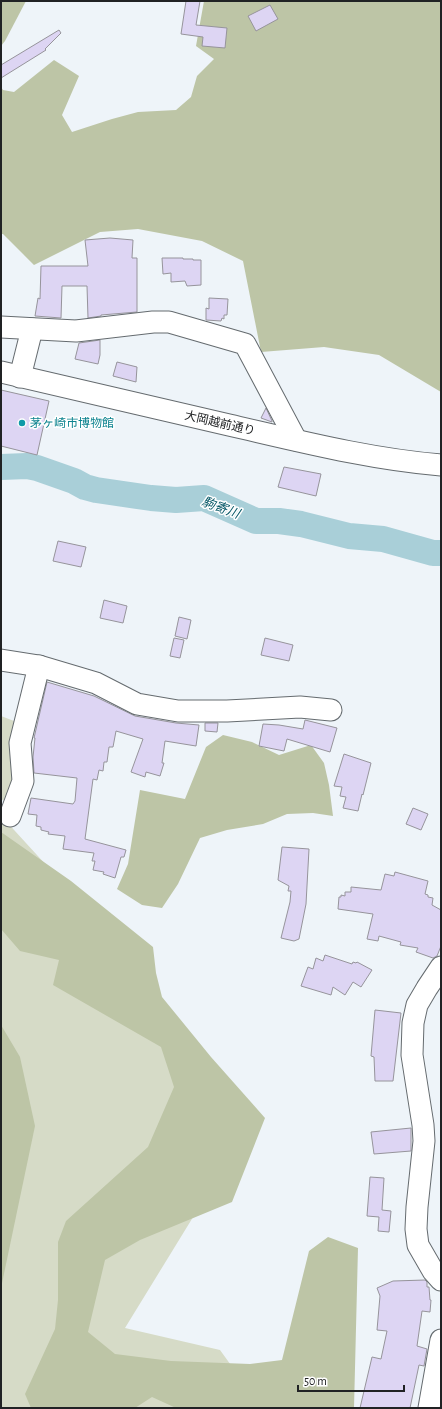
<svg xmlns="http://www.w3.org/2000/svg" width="442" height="1409" font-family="'Alegreya Sans','Noto Sans JP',sans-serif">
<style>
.green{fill:#d6dbc7}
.forest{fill:#bdc5a6}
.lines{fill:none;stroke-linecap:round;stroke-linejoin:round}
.river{stroke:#a9cfd8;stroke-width:26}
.building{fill:#ddd5f3;stroke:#96949b}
.minor-casing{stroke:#656b6f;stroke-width:23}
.minor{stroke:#fff;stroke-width:21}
.culture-dot{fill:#0f9aa8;stroke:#fff;stroke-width:1.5}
.labels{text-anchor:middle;stroke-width:3;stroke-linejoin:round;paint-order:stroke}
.culture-label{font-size:12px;fill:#0d838f;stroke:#fff;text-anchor:start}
.street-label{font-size:12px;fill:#202224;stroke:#fff}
.water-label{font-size:13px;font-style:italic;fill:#085968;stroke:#fff}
</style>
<rect width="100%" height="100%" fill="#eef4f9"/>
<!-- green -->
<g class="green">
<polygon points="1,716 14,721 12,737 16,774 5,801 1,799"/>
<polygon points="1,808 4,819 69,890 214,1109 214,1183 125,1328 220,1350 262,1408 1,1408"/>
</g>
<!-- forest -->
<g class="forest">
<polygon points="1,1 26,1 5,41 1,46"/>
<polygon points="204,1 441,1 441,392 379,355 324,347 261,352 243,261 202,241 138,229 100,232 34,265 3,234 1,234 1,87 3,90 14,92 54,60 79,76 62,115 72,132 112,119 138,112 176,110 191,97 197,76 214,59 196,46"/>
<polygon points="223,735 252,742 279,755 311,745 324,763 329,785 333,816 313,813 287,814 263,824 227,830 200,838 178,884 162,908 142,905 117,889 128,864 140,790 185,799 206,747"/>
<polygon points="1,832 71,881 153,947 156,973 162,997 211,1057 265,1118 232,1202 140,1240 105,1260 88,1332 115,1354 171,1361 250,1364 282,1360 309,1251 328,1237 358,1248 354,1408 176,1408 152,1397 135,1408 31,1408 25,1394 55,1329 58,1300 58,1242 66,1221 148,1147 174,1087 161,1047 53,985 59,960 20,951 1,929"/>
<polygon points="1,1025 20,1057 35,1126 1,1288"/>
</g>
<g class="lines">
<!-- river -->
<polyline class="river" points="1,467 27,466 37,468 74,481 85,487 96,490 151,498 176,500 204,498 256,521 279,521 301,524 349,536 383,539 433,553 441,553"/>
</g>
<!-- building -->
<g class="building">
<polygon points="186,1 200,1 196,25 227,28 225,48 202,46 203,37 181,34"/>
<polygon points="270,5 278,19 256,31 248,16"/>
<polygon points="59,30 61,33 45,49 46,50 1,78 1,65"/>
<polygon points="110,238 133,240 132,258 137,258 137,312 101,315 101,316 88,318 87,286 62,286 61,318 35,316 38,298 40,299 41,266 88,266 85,240"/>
<polygon points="162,258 183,258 183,259 193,259 193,260 201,260 201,285 187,286 185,281 171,282 171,273 163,274"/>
<polygon points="209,298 228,299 227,315 224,315 224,319 222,318 221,321 206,320 206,308 209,309"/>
<polygon points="100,340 100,355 98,364 75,359 79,343"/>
<polygon points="117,362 137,367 136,382 113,376"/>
<polygon points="1,390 49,401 37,455 1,446"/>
<polygon points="266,408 272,421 272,422 261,418"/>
<polygon points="284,467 321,474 316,496 278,487"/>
<polygon points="58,541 86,547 81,567 53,561"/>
<polygon points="104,600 127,606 123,623 100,618"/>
<polygon points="179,617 191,620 187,639 175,636"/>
<polygon points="174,638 184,640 180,658 170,656"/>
<polygon points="265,638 293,645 289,661 261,655"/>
<polygon points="47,682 94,696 135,716 176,723 199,725 196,746 165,741 162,763 164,763 160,776 146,772 145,777 131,772 143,739 116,731 113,747 109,747 107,762 104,762 103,771 99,770 97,780 93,779 85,839 126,850 124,857 121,857 115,878 103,874 104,872 93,870 95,861 92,861 94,853 63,849 65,836 48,834 49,832 41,830 41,827 36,826 37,815 28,814 31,798 73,804 75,801 77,778 34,773 33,757 35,738 34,738"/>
<polygon points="305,720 337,728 330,752 287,739 284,751 259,746 263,724 279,725 303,729"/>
<polygon points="205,723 218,723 217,732 205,731"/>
<polygon points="344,754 371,763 363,795 362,794 358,811 343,808 346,797 340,796 342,787 334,786"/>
<polygon points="413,808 428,814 421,830 406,824"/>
<polygon points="282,847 309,849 306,904 299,939 294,941 281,938 290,902 291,891 288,891 289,886 278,880"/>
<polygon points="395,872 428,881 425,894 428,895 428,897 433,898 432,905 441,910 441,946 437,956 433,958 416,952 418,948 400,945 401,942 379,936 378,941 367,939 373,914 338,909 339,897 341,897 341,895 345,896 345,892 351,892 351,887 381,890 385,874 394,876"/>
<polygon points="325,955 352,964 353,962 356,963 357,962 372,970 361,987 353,982 345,995 333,987 331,995 301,986 308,967 313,969 316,958 323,961"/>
<polygon points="375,1010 401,1013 393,1081 375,1081 374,1057 371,1056"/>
<polygon points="411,1128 411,1151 374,1154 371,1132"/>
<polygon points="370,1177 384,1178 382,1210 391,1211 389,1232 378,1231 379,1217 367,1216"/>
<polygon points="425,1280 427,1282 427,1287 429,1287 430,1300 431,1300 430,1312 422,1311 417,1346 427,1349 424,1366 419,1365 410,1408 360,1408 372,1357 381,1359 387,1331 377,1330 380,1296 377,1288 393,1281"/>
</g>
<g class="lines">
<defs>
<g id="minor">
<polyline points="1,327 76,331 153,322 169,322 245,344 296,440"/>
<path d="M 1,372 C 77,390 153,407 229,425 C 299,441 369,459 441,465"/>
<polyline points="20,377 32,329"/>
<polyline points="1,660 39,666 96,683 137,704 178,711 227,711 300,707 331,710"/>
<polyline points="10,816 23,781 20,743 39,666"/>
<polyline points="441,967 427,988 417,1005 413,1023 412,1055 423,1125 424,1141 417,1207 416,1229 418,1245 433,1271 441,1280"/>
<polyline points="429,1408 441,1340"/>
</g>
</defs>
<!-- minor casing -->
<use href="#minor" class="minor-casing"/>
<!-- minor -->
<use href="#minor" class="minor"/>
</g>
<!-- markers -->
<circle class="culture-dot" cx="22" cy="423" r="4"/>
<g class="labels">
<!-- culture labels -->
<g class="culture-label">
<text x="30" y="427">茅ヶ崎市博物館</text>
</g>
<!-- street labels -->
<g class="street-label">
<text transform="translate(220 423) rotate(13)" y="4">大岡越前通り</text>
</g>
<!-- water labels -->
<g class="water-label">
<text transform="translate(221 507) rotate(20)" y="5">駒寄川</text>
</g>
</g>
<!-- border -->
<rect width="442" height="1409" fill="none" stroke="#202224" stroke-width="4"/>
<!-- scale -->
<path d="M298 1385v6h106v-6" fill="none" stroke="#202224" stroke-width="2"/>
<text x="304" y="1385" font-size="12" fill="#202224" stroke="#ffffff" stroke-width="3" paint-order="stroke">50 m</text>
</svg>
